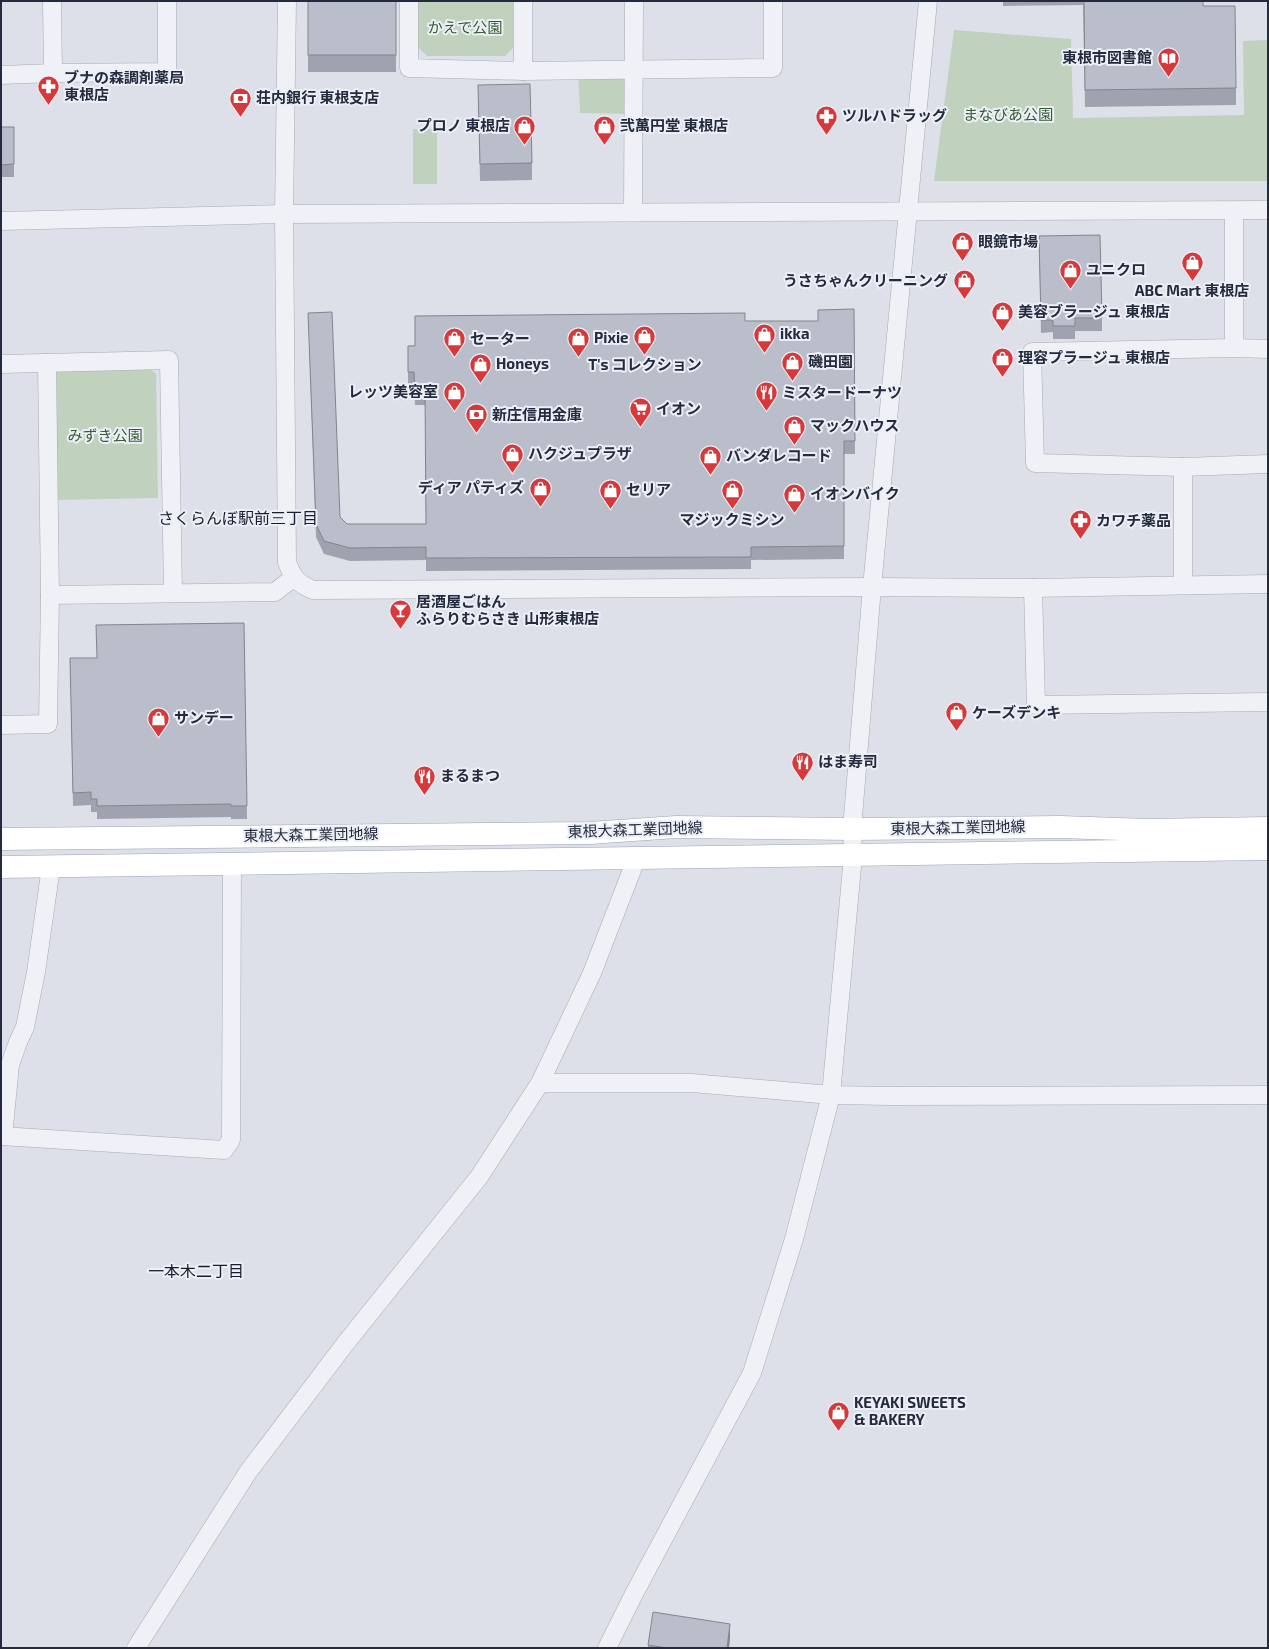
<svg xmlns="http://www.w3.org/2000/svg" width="1269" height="1649" font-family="'Exo 2','Noto Sans JP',sans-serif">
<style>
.green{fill:#c0d2bd}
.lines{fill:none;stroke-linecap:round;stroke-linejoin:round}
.minor-casing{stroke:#a6aab5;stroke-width:19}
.major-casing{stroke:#9ba2b4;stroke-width:23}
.minor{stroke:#f0f1f6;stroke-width:18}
.major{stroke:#fff;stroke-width:22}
.wall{fill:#a0a3af}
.shaded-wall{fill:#82858e}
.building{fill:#babecb;stroke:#82858e}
.labels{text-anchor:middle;stroke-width:4;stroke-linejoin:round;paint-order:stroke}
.park-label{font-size:15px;fill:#345c32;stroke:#eceff6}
.poi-label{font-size:15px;font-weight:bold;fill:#252b3f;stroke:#eceff6;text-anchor:start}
.street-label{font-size:15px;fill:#252b3f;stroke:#eceff6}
.neighbourhood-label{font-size:16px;fill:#181d30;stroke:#eceff6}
</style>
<rect width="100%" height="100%" fill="#dde0e8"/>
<!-- green -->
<g class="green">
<polygon points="418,1 513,1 513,48 505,56 427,56 418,47"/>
<polygon points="954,30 1071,39 1073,118 1244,115 1243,41 1268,40 1268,181 934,181"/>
<polygon points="633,69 633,114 580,113 578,70"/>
<rect x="413" y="129" width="24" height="55"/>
<polygon points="146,365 156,374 158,498 55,500 53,372 62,367"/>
</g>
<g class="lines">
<defs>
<g id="minor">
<polyline points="52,1 53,73"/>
<path d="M 287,1 L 284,214 L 287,562 C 293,578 297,583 313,590 L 872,587 L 1033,588 L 1268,584"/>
<polyline points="409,1 409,68 523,71 773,68 773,1"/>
<polyline points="523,1 523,71"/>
<polyline points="1,75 53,73 167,72 167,1"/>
<polyline points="1234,211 1234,348"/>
<polyline points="633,212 634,1"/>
<polyline points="1,221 284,214 1268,210"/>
<polyline points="1268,349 1234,348 1032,352 1035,463 1183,467 1268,464"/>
<polyline points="1,364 169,360 173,593"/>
<polyline points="1183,584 1183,467"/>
<polyline points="1033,588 1036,705 1268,702"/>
<polyline points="50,595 275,592 293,578"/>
<polyline points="1,725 48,724 50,595 47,363"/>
<polyline points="540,1083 692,1083 831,1095 890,1096 1268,1095"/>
<polyline points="1,1136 224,1150 231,1140 232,864"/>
<polyline points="3,1136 10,1065 18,1042 25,1027 36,972 51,867"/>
<polyline points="136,1648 248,1472 345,1344 479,1177 540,1083 592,973 637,857"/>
<polyline points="607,1648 635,1592 752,1373 794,1239 831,1095 853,856 852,829 872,587 928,1"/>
</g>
<g id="major">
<polyline points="1,839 590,833 676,827 852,829 1060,827 1149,830 1268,828"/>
<polyline points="1,867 1268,849"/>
</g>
</defs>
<!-- minor casing -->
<use href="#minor" class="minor-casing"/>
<!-- major casing -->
<use href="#major" class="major-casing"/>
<!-- minor -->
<use href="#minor" class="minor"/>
<!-- major -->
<use href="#major" class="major"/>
</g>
<!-- wall -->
<g class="wall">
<rect x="308" y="1" width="88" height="71"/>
<polygon points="1003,1 1203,1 1203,6 1236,88 1236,105 1085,107 1083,5 1003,6"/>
<polygon points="478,85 532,163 532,180 480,181"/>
<rect x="1" y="127" width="13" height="50"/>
<polygon points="1039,249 1102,318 1102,331 1075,331 1075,339 1053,339 1053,332 1041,333"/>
<polygon points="854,309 855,454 844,454 844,559 751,560 751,569 426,571 426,560 350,561 324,554 316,537 308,313 340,517 347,524 426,524 425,405 415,405 414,384 408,385 408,346 745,321 818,321"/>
<polygon points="244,623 247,819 231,819 231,817 97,819 97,812 91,812 91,805 73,806 70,658 97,658"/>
<polygon points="730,1637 729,1648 644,1648 648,1647 648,1645"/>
</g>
<!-- shaded-wall -->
<polygon class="shaded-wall" points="730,1624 730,1637 729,1648 727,1648"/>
<!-- building -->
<g class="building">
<rect x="308" y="1" width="88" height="54"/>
<polygon points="1084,1 1203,1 1203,6 1235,6 1236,88 1085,90"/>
<polygon points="530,84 532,163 480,164 478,85"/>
<polygon points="1,127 14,127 14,164 1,165"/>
<polygon points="1100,235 1102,318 1075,318 1075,326 1053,326 1053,320 1041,320 1039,236"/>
<polygon points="854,309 855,441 844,441 844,546 751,547 751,557 426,558 426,547 350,548 324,541 316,524 308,313 332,312 340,517 347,524 426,524 425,392 415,392 414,372 408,372 408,346 415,346 415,316 745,313 745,321 818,321 818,310"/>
<polygon points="244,623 247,806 231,806 231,804 97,806 97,799 91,799 91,792 73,793 70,658 97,658 96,625"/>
<polygon points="653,1612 730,1624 727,1648 667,1648 648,1645"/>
</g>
<!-- icons -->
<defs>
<symbol id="library-pin" viewBox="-11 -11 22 30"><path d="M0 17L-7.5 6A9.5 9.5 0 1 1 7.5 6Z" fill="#d7383a" stroke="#eceff6"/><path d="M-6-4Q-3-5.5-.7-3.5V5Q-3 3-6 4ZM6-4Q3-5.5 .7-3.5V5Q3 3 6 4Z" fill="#fff"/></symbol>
<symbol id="pharmacy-pin" viewBox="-11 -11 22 30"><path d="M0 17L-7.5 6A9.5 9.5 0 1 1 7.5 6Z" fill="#d7383a" stroke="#eceff6"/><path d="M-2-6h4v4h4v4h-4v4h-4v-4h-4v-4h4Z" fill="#fff"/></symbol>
<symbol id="bank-pin" viewBox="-11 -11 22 30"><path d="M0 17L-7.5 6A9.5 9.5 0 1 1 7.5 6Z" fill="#d7383a" stroke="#eceff6"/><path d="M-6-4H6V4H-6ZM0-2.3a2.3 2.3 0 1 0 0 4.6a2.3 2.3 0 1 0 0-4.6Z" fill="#fff"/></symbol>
<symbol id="shop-pin" viewBox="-11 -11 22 30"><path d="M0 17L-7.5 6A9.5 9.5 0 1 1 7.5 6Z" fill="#d7383a" stroke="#eceff6"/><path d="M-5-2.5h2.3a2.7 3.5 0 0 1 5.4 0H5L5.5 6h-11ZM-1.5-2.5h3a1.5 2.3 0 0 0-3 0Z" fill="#fff"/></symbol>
<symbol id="restaurant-pin" viewBox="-11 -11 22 30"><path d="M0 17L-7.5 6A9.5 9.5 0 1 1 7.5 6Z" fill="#d7383a" stroke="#eceff6"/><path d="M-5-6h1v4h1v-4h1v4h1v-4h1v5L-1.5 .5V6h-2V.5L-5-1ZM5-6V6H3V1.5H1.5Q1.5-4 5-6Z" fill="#fff"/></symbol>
<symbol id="supermarket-pin" viewBox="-11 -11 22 30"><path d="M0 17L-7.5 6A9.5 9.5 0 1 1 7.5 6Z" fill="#d7383a" stroke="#eceff6"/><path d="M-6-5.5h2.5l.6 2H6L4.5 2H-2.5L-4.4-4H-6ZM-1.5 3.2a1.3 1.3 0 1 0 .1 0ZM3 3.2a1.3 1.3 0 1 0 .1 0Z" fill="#fff"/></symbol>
<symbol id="bar-pin" viewBox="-11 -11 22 30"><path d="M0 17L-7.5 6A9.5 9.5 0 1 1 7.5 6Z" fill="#d7383a" stroke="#eceff6"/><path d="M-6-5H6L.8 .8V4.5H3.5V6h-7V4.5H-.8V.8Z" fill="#fff"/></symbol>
</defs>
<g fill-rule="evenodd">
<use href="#library-pin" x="1156" y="46" width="25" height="34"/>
<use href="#pharmacy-pin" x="36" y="74" width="25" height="34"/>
<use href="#bank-pin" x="228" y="86" width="25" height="34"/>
<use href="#pharmacy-pin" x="814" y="104" width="25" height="34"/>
<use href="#shop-pin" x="512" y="114" width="25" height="34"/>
<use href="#shop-pin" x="592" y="114" width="25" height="34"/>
<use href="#shop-pin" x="950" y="230" width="25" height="34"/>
<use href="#shop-pin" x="1180" y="250" width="25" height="34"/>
<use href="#shop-pin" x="1058" y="258" width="25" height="34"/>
<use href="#shop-pin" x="952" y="268" width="25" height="34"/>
<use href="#shop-pin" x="990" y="300" width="25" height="34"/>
<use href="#shop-pin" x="752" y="322" width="25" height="34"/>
<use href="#shop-pin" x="632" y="324" width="25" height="34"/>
<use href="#shop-pin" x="566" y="326" width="25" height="34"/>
<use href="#shop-pin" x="442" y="326" width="25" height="34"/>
<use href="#shop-pin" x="990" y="346" width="25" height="34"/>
<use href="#shop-pin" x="780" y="350" width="25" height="34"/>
<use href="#shop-pin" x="468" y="352" width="25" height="34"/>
<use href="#shop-pin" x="442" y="380" width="25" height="34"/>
<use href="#restaurant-pin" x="754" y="380" width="25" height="34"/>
<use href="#supermarket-pin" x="628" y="396" width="25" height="34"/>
<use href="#bank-pin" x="464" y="402" width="25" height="34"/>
<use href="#shop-pin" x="782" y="414" width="25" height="34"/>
<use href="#shop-pin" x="500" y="442" width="25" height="34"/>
<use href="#shop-pin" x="698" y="444" width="25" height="34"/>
<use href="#shop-pin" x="528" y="476" width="25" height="34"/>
<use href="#shop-pin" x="598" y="478" width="25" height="34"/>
<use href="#shop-pin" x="720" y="478" width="25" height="34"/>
<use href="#shop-pin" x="782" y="482" width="25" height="34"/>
<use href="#pharmacy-pin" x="1068" y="508" width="25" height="34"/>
<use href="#bar-pin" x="388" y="598" width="25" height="34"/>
<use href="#shop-pin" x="944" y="700" width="25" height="34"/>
<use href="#shop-pin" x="146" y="706" width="25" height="34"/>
<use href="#restaurant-pin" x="790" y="750" width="25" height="34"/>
<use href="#restaurant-pin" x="412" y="764" width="25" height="34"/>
<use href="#shop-pin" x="826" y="1400" width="25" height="34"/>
</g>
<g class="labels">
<!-- park labels -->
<g class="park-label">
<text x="465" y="33">かえで公園</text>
<text x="1008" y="120">まなびあ公園</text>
<text x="105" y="441">みずき公園</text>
</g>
<!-- poi labels -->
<g class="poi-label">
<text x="1152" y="63" text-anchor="end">東根市図書館</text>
<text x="64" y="83">ブナの森調剤薬局<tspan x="64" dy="17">東根店</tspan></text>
<text x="256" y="103">荘内銀行 東根支店</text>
<text x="842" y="121">ツルハドラッグ</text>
<text x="510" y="131" text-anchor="end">プロノ 東根店</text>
<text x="620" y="131">弐萬円堂 東根店</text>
<text x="978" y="247">眼鏡市場</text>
<text x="1086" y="275">ユニクロ</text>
<text x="948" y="286" text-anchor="end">うさちゃんクリーニング</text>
<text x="1192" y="296" text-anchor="middle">ABC Mart 東根店</text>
<text x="1018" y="317">美容ブラージュ 東根店</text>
<text x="780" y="339">ikka</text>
<text x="594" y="343">Pixie</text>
<text x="470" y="344">セーター</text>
<text x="1018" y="363">理容プラージュ 東根店</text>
<text x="808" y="367">磯田園</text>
<text x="496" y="369">Honeys</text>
<text x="645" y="370" text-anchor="middle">T's コレクション</text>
<text x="438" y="397" text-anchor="end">レッツ美容室</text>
<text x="782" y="398">ミスタードーナツ</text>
<text x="656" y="414">イオン</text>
<text x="492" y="420">新庄信用金庫</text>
<text x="810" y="431">マックハウス</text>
<text x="528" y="459">ハクジュプラザ</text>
<text x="726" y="461">バンダレコード</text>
<text x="524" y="493" text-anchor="end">ディア パティズ</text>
<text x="626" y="495">セリア</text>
<text x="810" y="499">イオンバイク</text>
<text x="732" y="525" text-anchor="middle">マジックミシン</text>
<text x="1096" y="526">カワチ薬品</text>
<text x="416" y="607">居酒屋ごはん<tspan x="416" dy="17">ふらりむらさき 山形東根店</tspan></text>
<text x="972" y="718">ケーズデンキ</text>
<text x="174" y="723">サンデー</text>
<text x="818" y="767">はま寿司</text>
<text x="440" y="781">まるまつ</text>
<text x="854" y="1408">KEYAKI SWEETS<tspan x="854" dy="17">&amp; BAKERY</tspan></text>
</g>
<!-- street labels -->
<g class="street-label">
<text transform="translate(958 828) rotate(-1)" y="5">東根大森工業団地線</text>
<text transform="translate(635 830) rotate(-2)" y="5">東根大森工業団地線</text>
<text transform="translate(311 835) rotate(-1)" y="5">東根大森工業団地線</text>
</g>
<!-- neighbourhood labels -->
<g class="neighbourhood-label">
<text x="238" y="524">さくらんぼ駅前三丁目</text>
<text x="196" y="1277">一本木二丁目</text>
</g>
</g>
<!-- border -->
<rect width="1269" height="1649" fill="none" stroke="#252b3f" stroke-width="4"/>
</svg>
